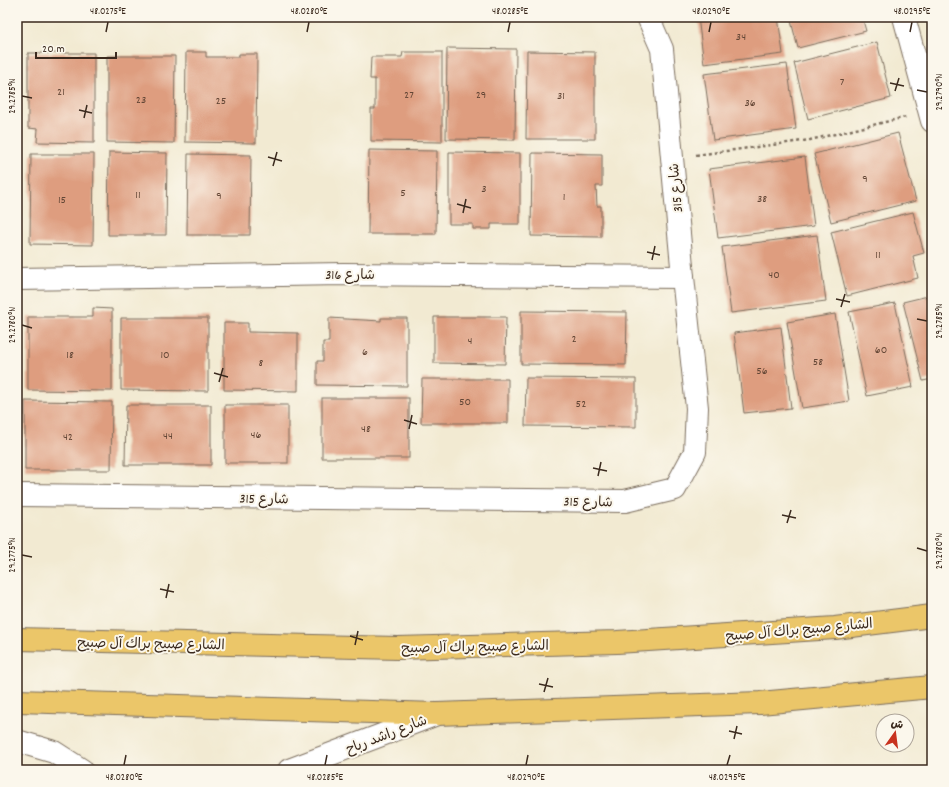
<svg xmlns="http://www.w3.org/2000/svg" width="949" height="787" font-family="Dekko,'Playpen Sans Arabic',sans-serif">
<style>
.building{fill:#de9d7f}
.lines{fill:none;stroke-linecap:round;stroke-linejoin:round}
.minor-casing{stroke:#7b6d5d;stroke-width:24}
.major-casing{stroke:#7b6d5d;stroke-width:24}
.path{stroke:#7b6d5d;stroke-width:2.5;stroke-dasharray:3 3;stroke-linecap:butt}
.minor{stroke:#fff;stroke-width:22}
.major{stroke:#ebc669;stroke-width:22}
.ticks{fill:none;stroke:#3b2a1e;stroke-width:1.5}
.labels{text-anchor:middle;stroke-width:4;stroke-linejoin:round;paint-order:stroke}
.number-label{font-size:12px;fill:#644736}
.street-label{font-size:14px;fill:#3b2a1e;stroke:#fbf7ec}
.neatline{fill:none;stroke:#3b2a1e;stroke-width:1.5}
.ticks-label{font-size:10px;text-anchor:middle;fill:#3b2a1e}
</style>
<rect width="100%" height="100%" fill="#fbf7ec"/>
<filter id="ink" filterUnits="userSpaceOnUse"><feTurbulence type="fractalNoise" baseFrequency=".025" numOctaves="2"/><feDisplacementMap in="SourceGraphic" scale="8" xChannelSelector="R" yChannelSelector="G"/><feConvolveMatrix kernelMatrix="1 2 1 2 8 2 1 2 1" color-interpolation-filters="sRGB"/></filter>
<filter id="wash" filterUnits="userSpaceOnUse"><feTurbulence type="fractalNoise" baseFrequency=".012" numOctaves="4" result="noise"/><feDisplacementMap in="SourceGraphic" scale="16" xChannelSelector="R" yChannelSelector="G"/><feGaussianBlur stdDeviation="0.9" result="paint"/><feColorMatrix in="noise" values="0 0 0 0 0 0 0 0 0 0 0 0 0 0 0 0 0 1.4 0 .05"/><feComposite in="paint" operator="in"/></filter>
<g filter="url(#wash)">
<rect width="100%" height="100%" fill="#f2ead2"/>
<g id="blocks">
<!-- building -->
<g class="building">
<polygon points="698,17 778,17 783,54 704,64"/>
<polygon points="790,17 862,17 866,31 798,48"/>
<polygon points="877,42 891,98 808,119 794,63"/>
<polygon points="447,48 516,49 515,140 446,139"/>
<polygon points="527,51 595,52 595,139 526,139"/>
<polygon points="186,52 206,52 206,57 239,57 239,54 257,54 256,143 185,142"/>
<polygon points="403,52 442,52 442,142 371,141 371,109 375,109 375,79 370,79 371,57 402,57"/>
<polygon points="28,53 94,53 94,143 37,142 38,129 28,128"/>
<polygon points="107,56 175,56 174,143 107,142"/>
<polygon points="787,64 796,129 713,140 704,74"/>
<polygon points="898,133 916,201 831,222 814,154"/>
<polygon points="369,150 437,151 436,234 368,234"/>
<polygon points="109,152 167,153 166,235 108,235"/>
<polygon points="449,152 520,153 520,224 491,224 491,229 473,229 473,224 449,224"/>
<polygon points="532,153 602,154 602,186 596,186 597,206 601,206 601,237 531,236"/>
<polygon points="31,154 94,154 93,245 30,244"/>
<polygon points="188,154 251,155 250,235 187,235"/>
<polygon points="805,157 814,226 718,238 709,169"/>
<polygon points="913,212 924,253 913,256 918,278 847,296 831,232"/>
<polygon points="817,235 826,301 731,313 722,247"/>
<polygon points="932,295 932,379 923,381 903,302"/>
<polygon points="895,303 913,387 867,396 849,312"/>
<polygon points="93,308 112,309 112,391 28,390 28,317 93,317"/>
<polygon points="521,311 627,312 626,365 521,364"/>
<polygon points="835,314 849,401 802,408 787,322"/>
<polygon points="434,317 506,317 505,364 434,363"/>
<polygon points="121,318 208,318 208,391 121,390"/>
<polygon points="329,318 381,321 381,318 407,318 407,386 317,385 317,361 323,361 323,342 329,342"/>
<polygon points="224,323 248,323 248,332 298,333 298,391 224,390"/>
<polygon points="781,327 791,408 744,413 734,333"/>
<polygon points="526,378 636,379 636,427 525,426"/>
<polygon points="422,379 508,379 508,423 421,423"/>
<rect x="322" y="398" width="87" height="60"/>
<polygon points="25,401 112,402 111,470 25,470"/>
<polygon points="126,405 211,405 211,465 125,465"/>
<rect x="225" y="405" width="63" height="58"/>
</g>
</g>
</g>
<g filter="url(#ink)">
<use href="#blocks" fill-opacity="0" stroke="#7b6d5d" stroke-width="1"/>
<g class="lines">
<defs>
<g id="minor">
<polyline points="904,17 932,121"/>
<polyline points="17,279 343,274 683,277"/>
<polyline points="17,495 625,501 675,489 695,452 697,408 683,277 662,49 648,17"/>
<polyline points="17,741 54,752 82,770"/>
<polyline points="289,770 437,714"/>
</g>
<g id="major">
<polyline points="17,639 398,648 617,642 835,628 932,616"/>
<polyline points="17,701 437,714 760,703 932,687"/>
</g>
</defs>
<!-- minor casing -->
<use href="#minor" class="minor-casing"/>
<!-- major casing -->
<use href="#major" class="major-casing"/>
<!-- path -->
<polyline class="path" points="696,155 810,140 906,117"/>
<!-- minor -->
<use href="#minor" class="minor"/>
<!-- major -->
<use href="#major" class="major"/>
</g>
</g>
<!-- ticks -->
<path class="ticks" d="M 106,32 L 108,22M 307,32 L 309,22M 508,32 L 510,22M 709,32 L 711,22M 910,32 L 912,22M 890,83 L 904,86M 917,90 L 927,92M 895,91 L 899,78M 22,96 L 32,98M 79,110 L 92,113M 84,118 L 87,105M 268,157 L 282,161M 273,166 L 277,152M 457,204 L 471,208M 463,213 L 466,199M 647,252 L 660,255M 652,260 L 655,246M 836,299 L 850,302M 841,307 L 845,294M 917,319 L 927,321M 22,325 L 32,328M 214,373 L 228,377M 219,382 L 223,368M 404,420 L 417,424M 409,429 L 412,415M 593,468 L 607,471M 598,476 L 601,462M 782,515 L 796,518M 787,523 L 791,510M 917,548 L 927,551M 22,555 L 32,557M 160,589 L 174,592M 166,598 L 169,584M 350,636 L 363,640M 355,645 L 358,631M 539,684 L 553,687M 544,692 L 548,678M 729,731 L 742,734M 734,739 L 737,726M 124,765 L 126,755M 325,765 L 327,755M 526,765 L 528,755M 727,765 L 730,755"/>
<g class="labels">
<!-- number labels -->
<g class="number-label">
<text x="741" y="40">34</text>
<text x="842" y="85">7</text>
<text x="61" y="95">21</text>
<text x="409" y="98">27</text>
<text x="481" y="98">29</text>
<text x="561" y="99">31</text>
<text x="141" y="103">23</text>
<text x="221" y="104">25</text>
<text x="750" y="106">36</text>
<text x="865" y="182">9</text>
<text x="484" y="192">3</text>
<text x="403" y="196">5</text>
<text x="138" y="198">11</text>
<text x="219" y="199">9</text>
<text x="564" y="200">1</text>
<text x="762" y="202">38</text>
<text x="62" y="203">15</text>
<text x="878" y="258">11</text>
<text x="774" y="278">40</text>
<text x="574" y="342">2</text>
<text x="470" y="344">4</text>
<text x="881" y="353">60</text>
<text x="365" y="355">6</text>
<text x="70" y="358">18</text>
<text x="165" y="358">10</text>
<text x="818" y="365">58</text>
<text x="261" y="366">8</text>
<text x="762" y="374">56</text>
<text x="465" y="405">50</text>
<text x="581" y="407">52</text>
<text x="366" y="432">48</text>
<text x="256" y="438">46</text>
<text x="168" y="439">44</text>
<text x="68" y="440">42</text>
</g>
<!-- street labels -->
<g class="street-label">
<text transform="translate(675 188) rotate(-95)" y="5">شارع 315</text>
<text x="350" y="279">شارع 316</text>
<text transform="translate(264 498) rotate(1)" y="5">شارع 315</text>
<text transform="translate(588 501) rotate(1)" y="5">شارع 315</text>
<text transform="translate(799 629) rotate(-5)" y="5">الشارع صبيح براك آل صبيح</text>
<text transform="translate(151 643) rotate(1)" y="5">الشارع صبيح براك آل صبيح</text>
<text transform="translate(475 646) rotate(-1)" y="5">الشارع صبيح براك آل صبيح</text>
<text transform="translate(386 734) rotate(-21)" y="5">شارع راشد رباح</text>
</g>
</g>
<!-- margin -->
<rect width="949" height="787" fill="none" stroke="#fbf7ec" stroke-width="44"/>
<!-- north arrow -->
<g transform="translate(895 733) rotate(14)"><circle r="19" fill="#fbf7ec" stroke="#aea59a"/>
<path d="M0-3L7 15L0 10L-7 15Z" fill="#c8321e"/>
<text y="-6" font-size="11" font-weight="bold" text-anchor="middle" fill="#3b2a1e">ش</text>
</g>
<!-- scale -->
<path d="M36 52v6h80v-6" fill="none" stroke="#3b2a1e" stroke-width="2"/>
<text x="42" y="52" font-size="12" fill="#3b2a1e" stroke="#fbf7ec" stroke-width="3" paint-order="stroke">20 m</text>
<rect x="22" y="22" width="905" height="743" class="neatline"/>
<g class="ticks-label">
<text x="108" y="14">48.0275°E</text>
<text x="309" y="14">48.0280°E</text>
<text x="510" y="14">48.0285°E</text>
<text x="711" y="14">48.0290°E</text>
<text x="912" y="14">48.0295°E</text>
<text transform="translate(938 92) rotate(-90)" y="4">29.2790°N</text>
<text transform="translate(11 96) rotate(-90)" y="4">29.2785°N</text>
<text transform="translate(938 321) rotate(-90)" y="4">29.2785°N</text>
<text transform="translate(11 325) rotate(-90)" y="4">29.2780°N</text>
<text transform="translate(938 551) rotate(-90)" y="4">29.2780°N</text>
<text transform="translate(11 555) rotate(-90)" y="4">29.2775°N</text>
<text x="124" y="780">48.0280°E</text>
<text x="325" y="780">48.0285°E</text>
<text x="526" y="780">48.0290°E</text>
<text x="727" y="780">48.0295°E</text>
</g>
</svg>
